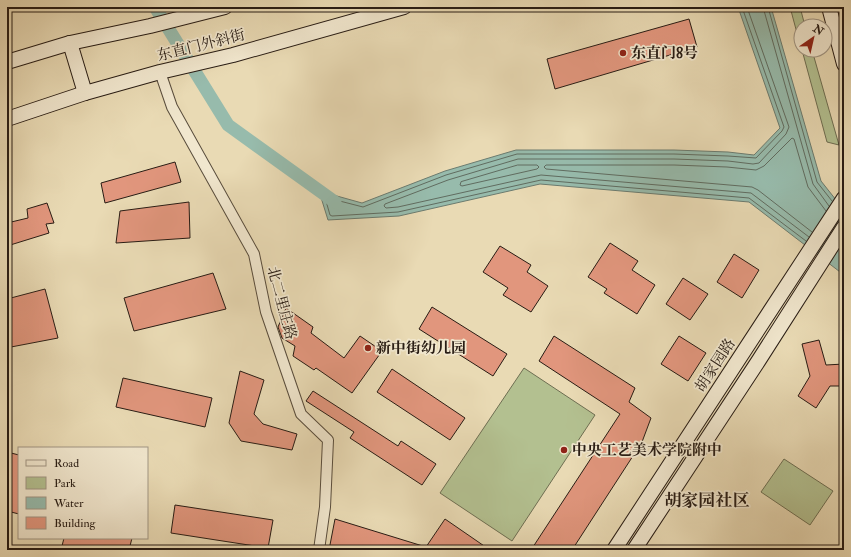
<svg xmlns="http://www.w3.org/2000/svg" width="851" height="557" font-family="'IM FELL Double Pica','Noto Serif SC',serif">
<style>
.green{fill:#b3c090;stroke:#6e6e52}
.water{fill:#97bbac;stroke:#6b7b6f}
.lines{fill:none;stroke-linecap:round;stroke-linejoin:round}
.shore{stroke:#606c60;stroke-width:1}
.canal{stroke:#97bbac;stroke-width:13}
.building{fill:#e1967d;stroke:#281c14}
.street-casing{stroke:#584c3c;stroke-width:12}
.secondary-casing{stroke:#281c14;stroke-width:16}
.street{stroke:#f1e7ce;stroke-width:10}
.secondary{stroke:#f1e7ce;stroke-width:14}
.poi-dot{fill:#8f2418;stroke:#f1e7ce;stroke-width:1.5}
.labels{text-anchor:middle;stroke-width:3.5;stroke-linejoin:round;paint-order:stroke}
.street-label{font-size:15px;fill:#281c14;stroke:#f1e7ce}
.poi-label{font-size:15px;font-weight:bold;fill:#281c14;stroke:#f1e7ce;text-anchor:start}
.quarter-label{font-size:17px;font-weight:bold;fill:#281c14;stroke:#f1e7ce}
</style>
<rect width="100%" height="100%" fill="#e9dab4"/>
<filter id="stains"><feTurbulence type="fractalNoise" baseFrequency=".005" numOctaves="4"/><feColorMatrix values="0 0 0 0 .2 0 0 0 0 .09 0 0 0 0 .02 0 0 0 .5 -.17"/></filter>
<radialGradient id="worn" r=".72"><stop offset=".6" stop-color="#630" stop-opacity="0"/><stop offset="1" stop-color="#630" stop-opacity=".3"/></radialGradient>
<!-- green -->
<g class="green">
<polygon points="790,7 800,7 805,26 801,26 801,48"/>
<polygon points="802,50 812,50 839,145 827,142"/>
<polygon points="524,368 595,415 512,541 440,493"/>
<polygon points="784,459 833,491 810,525 761,492"/>
</g>
<!-- water -->
<polygon class="water" points="738,7 771,7 821,181 844,210 844,275 749,202 540,184 399,216 328,220 319,191 362,203 445,171 516,150 674,150 728,152 754,155 780,128"/>
<g class="lines">
<!-- shore -->
<g class="shore">
<polyline points="742,7 784,127 782,131 756,158 728,156 674,154 517,154 446,175 363,207 328,198 326,201 330,215 332,216 398,212 541,180 749,198 806,241"/>
<polyline points="747,7 789,127 786,134 759,163 753,164 728,161 674,159 518,159 448,180 385,204 384,206 386,208 398,207 541,175 751,193 809,237"/>
<polyline points="763,7 813,184 829,206"/>
<polyline points="768,7 817,182 832,201"/>
<polygon points="518,165 537,165 539,167 537,169 462,186 460,185 461,182"/>
<polyline points="812,232 758,190 752,187 546,169 544,167 546,165 674,165 727,167 756,170 764,166 792,138 794,139 808,187 826,211"/>
</g>
<!-- canal -->
<polyline class="canal" points="155,7 228,125 335,202"/>
</g>
<!-- building -->
<g class="building">
<polygon points="689,19 697,47 555,89 547,59"/>
<polygon points="175,162 181,182 105,203 101,183"/>
<polygon points="189,202 190,238 116,243 120,211"/>
<polygon points="47,203 54,223 46,224 49,233 7,246 7,223 28,218 27,209"/>
<polygon points="610,243 638,261 632,270 655,285 637,314 604,293 607,289 588,277"/>
<polygon points="500,246 531,265 527,272 548,286 531,312 503,295 508,288 483,272"/>
<polygon points="734,254 759,270 742,298 717,282"/>
<polygon points="213,273 226,309 134,331 124,298"/>
<polygon points="683,278 708,294 690,320 666,304"/>
<polygon points="45,289 58,338 11,347 7,332 7,299"/>
<polygon points="432,307 507,354 493,376 419,329"/>
<polygon points="286,308 313,327 311,333 344,358 360,336 382,351 352,393 316,368 314,370 293,356 295,346 282,338 278,327"/>
<polygon points="554,336 635,388 629,402 651,418 642,442 572,550 531,550 620,414 539,361"/>
<polygon points="679,336 706,353 688,381 661,364"/>
<polygon points="819,340 826,365 844,364 844,386 830,386 816,408 798,396 810,376 802,344"/>
<polygon points="392,369 465,418 450,440 377,392"/>
<polygon points="240,371 264,380 254,414 263,424 297,434 292,450 241,441 229,423"/>
<polygon points="123,378 212,398 205,427 116,407"/>
<polygon points="313,391 398,446 401,441 436,464 422,485 350,438 354,432 306,401"/>
<polygon points="7,452 19,455 19,514 7,511"/>
<polygon points="175,505 273,520 268,548 171,533"/>
<polygon points="335,519 426,547 445,519 490,550 329,550"/>
<polygon points="64,538 132,538 129,550 61,550"/>
</g>
<g class="lines">
<defs>
<polyline id="street" points="160,72 172,107 254,254 266,312 301,414 328,440 325,507 319,550"/>
<g id="secondary">
<polyline points="829,7 844,64"/>
<polyline points="70,43 85,93"/>
<polyline points="7,62 70,43 150,26 225,7"/>
<polyline points="7,119 85,93 160,72 233,55 404,7"/>
<polyline points="614,550 844,198"/>
<polyline points="634,550 759,360 844,227"/>
</g>
</defs>
<!-- street casing -->
<use href="#street" class="street-casing"/>
<!-- secondary casing -->
<use href="#secondary" class="secondary-casing"/>
<!-- street -->
<use href="#street" class="street"/>
<!-- secondary -->
<use href="#secondary" class="secondary"/>
</g>
<!-- markers -->
<g class="poi-dot">
<circle cx="623" cy="53" r="4"/>
<circle cx="368" cy="348" r="4"/>
<circle cx="564" cy="450" r="4"/>
</g>
<g class="labels">
<!-- street labels -->
<g class="street-label">
<text transform="translate(201 45) rotate(-14)" y="5">东直门外斜街</text>
<text transform="translate(282 303) rotate(75)" y="5">北二里庄路</text>
<text transform="translate(715 365) rotate(-57)" y="5">胡家园路</text>
</g>
<!-- poi labels -->
<g class="poi-label">
<text x="631" y="58">东直门8号</text>
<text x="376" y="353">新中街幼儿园</text>
<text x="572" y="455">中央工艺美术学院附中</text>
</g>
<!-- quarter labels -->
<g class="quarter-label">
<text x="707" y="506">胡家园社区</text>
</g>
</g>
<!-- margin -->
<rect width="851" height="557" fill="none" stroke="#e9dab4" stroke-width="24"/>
<rect x="8" y="8" width="835" height="541" fill="none" stroke="#281c14" stroke-width="2"/>
<rect x="12" y="12" width="827" height="533" fill="none" stroke="#281c14"/>
<!-- legend -->
<rect x="18" y="447" width="130" height="92" fill="#f1e7ce" stroke="#a19684"/>
<rect x="26" y="460" width="20" height="6" fill="#f1e7ce" stroke="#a19684"/>
<text x="54" y="467" font-size="12" fill="#281c14">Road</text>
<rect x="26" y="477" width="20" height="12" fill="#b3c090" stroke="#a19684"/>
<text x="54" y="487" font-size="12" fill="#281c14">Park</text>
<rect x="26" y="497" width="20" height="12" fill="#97bbac" stroke="#a19684"/>
<text x="54" y="507" font-size="12" fill="#281c14">Water</text>
<rect x="26" y="517" width="20" height="12" fill="#e1967d" stroke="#a19684"/>
<text x="54" y="527" font-size="12" fill="#281c14">Building</text>
<!-- north arrow -->
<g transform="translate(813 38) rotate(34)"><circle r="19" fill="#f1e7ce" stroke="#a19684"/>
<path d="M0-3L7 15L0 10L-7 15Z" fill="#8f2418"/>
<text y="-6" font-size="11" font-weight="bold" text-anchor="middle" fill="#281c14">N</text>
</g>
<rect width="100%" height="100%" filter="url(#stains)"/>
<rect width="100%" height="100%" fill="url(#worn)"/>
</svg>
